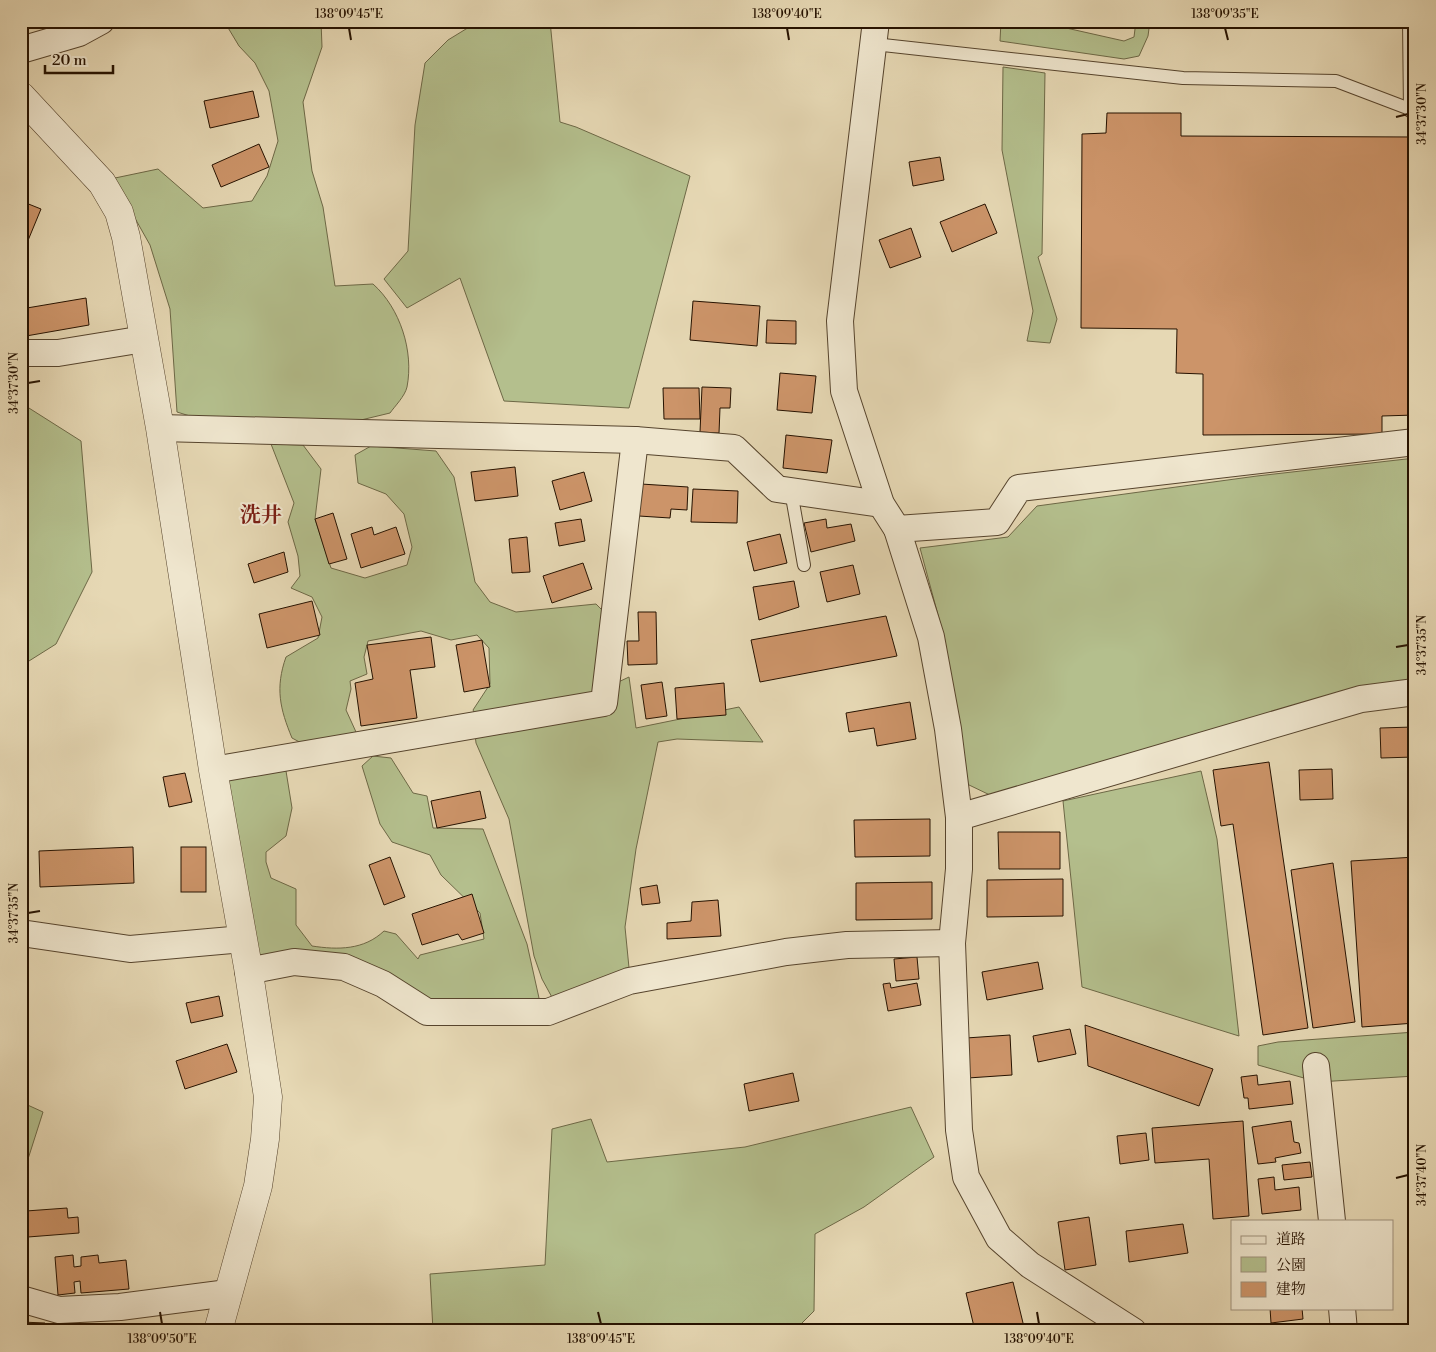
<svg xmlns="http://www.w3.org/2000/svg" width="1436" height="1352" font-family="'Libre Bodoni','Noto Serif JP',serif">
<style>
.green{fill:#b4bf8d;stroke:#6d6846}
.building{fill:#cc9469;stroke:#261200}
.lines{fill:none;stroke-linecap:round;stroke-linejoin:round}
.service-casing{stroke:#56442d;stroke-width:14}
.minor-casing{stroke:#56442d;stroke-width:28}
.tertiary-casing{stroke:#56442d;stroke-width:29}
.service{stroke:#efe6ce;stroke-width:12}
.minor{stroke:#efe6ce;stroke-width:26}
.tertiary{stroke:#efe6ce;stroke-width:28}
.ticks{fill:none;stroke:#261200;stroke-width:2}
.labels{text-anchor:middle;stroke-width:4;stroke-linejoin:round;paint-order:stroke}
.neighbourhood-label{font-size:21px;font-weight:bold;fill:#7a1f14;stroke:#efe6ce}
.neatline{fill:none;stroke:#261200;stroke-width:2}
.ticks-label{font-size:12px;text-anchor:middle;fill:#261200}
</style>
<rect width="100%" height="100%" fill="#e6d8b4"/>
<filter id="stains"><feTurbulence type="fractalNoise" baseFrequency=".004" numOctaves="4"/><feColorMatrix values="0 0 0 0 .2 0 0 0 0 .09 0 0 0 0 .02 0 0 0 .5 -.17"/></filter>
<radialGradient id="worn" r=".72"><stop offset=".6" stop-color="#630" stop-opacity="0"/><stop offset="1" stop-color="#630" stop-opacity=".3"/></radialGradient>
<!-- green -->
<g class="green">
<path d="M 224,21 L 321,21 L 322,47 L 303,102 L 312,171 L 323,207 L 335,286 L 373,284 C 400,308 414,351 407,387 C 405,396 395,406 390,413 L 336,426 L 193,417 L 177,412 L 170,309 L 150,245 L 123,197 L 115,178 L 158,169 L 203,208 L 252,201 L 267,176 L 278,141 L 269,91 L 255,63 L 239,46 Z"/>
<polygon points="479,21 550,21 560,122 576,127 690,176 629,408 504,401 460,278 407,308 384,279 408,251 415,125 425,63 448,40"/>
<polygon points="1001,21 1035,21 1124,41 1134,37 1136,21 1150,21 1148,36 1139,56 1124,59 1000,41"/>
<polygon points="1003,67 1045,73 1042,254 1038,257 1057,319 1050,343 1027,341 1033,311 1002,150"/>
<polygon points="21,403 81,441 92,572 56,644 21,666"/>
<path d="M 271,444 L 303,445 L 321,469 L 315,519 L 331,568 L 365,578 L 407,565 L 412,547 L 404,514 L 386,494 L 358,483 L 355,455 L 371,446 L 436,451 L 454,477 L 475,582 L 490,602 L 516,612 L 596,604 L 606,614 L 612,685 L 629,677 L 636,728 L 739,707 L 763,742 L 677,739 L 658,742 L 636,849 L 625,927 L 630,978 L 554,1001 L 542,979 L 534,956 L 509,819 L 476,743 L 474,725 L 479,721 L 473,710 L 490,684 L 489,648 L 477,635 L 451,640 L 421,631 L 368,641 L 364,657 L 367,674 L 350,681 L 351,689 L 346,710 L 356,732 L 307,746 L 292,738 C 280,709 275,688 286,657 L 318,638 L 322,617 L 312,597 L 291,588 L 300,576 L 298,556 L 288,522 L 294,503 Z"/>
<polygon points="1415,458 1415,681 992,796 967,784 945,641 920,548 1008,537 1037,506 1257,476"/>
<path d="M 373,756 L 391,758 L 413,793 L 427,796 L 433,828 L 483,829 L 527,944 L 539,998 L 528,1004 L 444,1012 L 344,967 L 248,967 L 210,774 L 259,757 L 286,771 L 292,808 L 286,836 L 266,852 L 266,862 L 271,878 L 296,889 L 296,925 L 312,946 C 338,950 364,950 384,931 L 396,934 L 418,959 L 420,955 L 484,939 L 480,913 L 441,875 L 430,855 L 392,842 L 380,824 L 362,766 Z"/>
<polygon points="1201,771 1217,839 1239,1036 1082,987 1063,801"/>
<polygon points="1415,1032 1415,1076 1318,1082 1258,1065 1258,1046 1278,1042"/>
<polygon points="21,1102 43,1112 21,1181"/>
<polygon points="911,1107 934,1157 864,1207 815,1234 814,1311 794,1331 433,1331 430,1274 545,1265 552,1129 591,1119 607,1162 745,1147"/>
</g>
<!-- building -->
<g class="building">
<polygon points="253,91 259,117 210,128 204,101"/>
<polygon points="1107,113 1181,113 1181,136 1415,137 1415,415 1382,416 1382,434 1203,435 1203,374 1176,373 1177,329 1081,328 1082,134 1106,133"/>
<polygon points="259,144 269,167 221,187 212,165"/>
<polygon points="940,157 944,180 913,186 909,162"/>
<polygon points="21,201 41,209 22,255 21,255"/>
<polygon points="985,204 997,233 952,252 940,222"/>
<polygon points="911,228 921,257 890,268 879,240"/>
<polygon points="86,298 89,325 26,336 21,309"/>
<polygon points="693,301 760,306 757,346 690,340"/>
<polygon points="767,320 796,321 796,344 766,343"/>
<polygon points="780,373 816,376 812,413 777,410"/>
<polygon points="702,387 731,388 730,408 720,408 719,433 700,432"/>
<polygon points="663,388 699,388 700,419 664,419"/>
<polygon points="786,435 832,440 827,473 783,468"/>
<polygon points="515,467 518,496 475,501 471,472"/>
<polygon points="584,472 592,501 560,510 552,481"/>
<polygon points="641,484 688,487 687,510 671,509 670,518 639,516"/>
<polygon points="693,489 738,491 737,523 691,522"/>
<polygon points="333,513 347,559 329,564 315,519"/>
<polygon points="581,519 585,541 559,546 555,523"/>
<polygon points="826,519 827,528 851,524 855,541 811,552 804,523"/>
<polygon points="372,527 374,535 396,527 405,554 361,568 351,534"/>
<polygon points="780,534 787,563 754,571 747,542"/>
<polygon points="527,537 530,572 512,573 509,539"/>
<polygon points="284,552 288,572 254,583 248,564"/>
<polygon points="583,563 592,589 552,603 543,576"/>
<polygon points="853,565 860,594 827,602 820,572"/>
<polygon points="794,581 799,607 759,620 753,587"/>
<polygon points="312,601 320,635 267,648 259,614"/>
<polygon points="638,612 656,612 657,664 628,665 627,641 639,641"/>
<polygon points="886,616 897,656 760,682 751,640"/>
<polygon points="431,637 435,667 410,670 417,718 361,726 355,683 373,679 367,645"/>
<polygon points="482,640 490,687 464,692 456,645"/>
<polygon points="662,682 667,716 646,719 641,685"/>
<polygon points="724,683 726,715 677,719 675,688"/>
<polygon points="910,702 916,739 877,746 874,728 849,732 846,713"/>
<polygon points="1413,727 1414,757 1381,758 1380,728"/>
<polygon points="1269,762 1308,1028 1263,1035 1233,824 1221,826 1213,770"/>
<polygon points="1332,769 1333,799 1300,800 1299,770"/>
<polygon points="185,773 192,802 169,807 163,777"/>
<polygon points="480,791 486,818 437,828 431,801"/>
<polygon points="930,819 930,856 855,857 854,820"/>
<polygon points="998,832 1060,832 1060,869 999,869"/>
<polygon points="133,847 134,883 40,887 39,851"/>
<rect x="181" y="847" width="25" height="45"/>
<polygon points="390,857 405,897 384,905 369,865"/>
<polygon points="1415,857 1415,1023 1362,1027 1351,861"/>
<polygon points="1333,863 1355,1022 1313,1028 1291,870"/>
<polygon points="1063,879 1063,916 987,917 987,880"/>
<polygon points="932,882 932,919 856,920 856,883"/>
<polygon points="657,885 660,903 642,905 640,888"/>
<polygon points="472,894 484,933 462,940 458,934 422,945 412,914"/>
<polygon points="718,900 721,936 667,939 667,923 691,921 692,902"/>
<polygon points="917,957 919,979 896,981 894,959"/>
<polygon points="1038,962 1043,989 987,1000 982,972"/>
<polygon points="890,983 891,988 917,983 921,1005 888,1011 883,984"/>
<polygon points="219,996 223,1016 191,1023 186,1003"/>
<polygon points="1085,1025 1213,1069 1199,1106 1088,1066"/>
<polygon points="1070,1029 1076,1054 1038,1062 1033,1036"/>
<polygon points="1010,1035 1012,1075 968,1078 966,1038"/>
<polygon points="227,1044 237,1072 185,1089 176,1061"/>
<polygon points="793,1073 799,1101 749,1111 744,1084"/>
<polygon points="1257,1075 1258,1085 1290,1081 1293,1104 1249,1109 1248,1098 1244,1098 1241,1077"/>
<polygon points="1243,1121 1249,1216 1213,1219 1209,1159 1155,1163 1152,1128"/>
<polygon points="1291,1121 1294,1142 1299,1143 1301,1153 1275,1158 1276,1162 1258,1164 1252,1127"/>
<polygon points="1146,1133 1149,1160 1120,1164 1117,1136"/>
<polygon points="1310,1162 1312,1177 1284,1180 1282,1165"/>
<polygon points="1274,1177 1275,1190 1299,1187 1301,1210 1262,1214 1258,1179"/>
<polygon points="67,1208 68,1218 78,1217 79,1233 28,1237 26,1211"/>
<polygon points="1089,1217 1096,1265 1065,1270 1058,1222"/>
<polygon points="1183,1224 1188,1253 1129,1262 1126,1231"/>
<polygon points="73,1255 74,1267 81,1266 81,1257 98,1255 99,1263 126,1260 129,1289 81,1293 80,1281 74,1282 75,1293 58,1295 55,1257"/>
<polygon points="1013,1282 1024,1327 1009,1331 975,1331 966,1293"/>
<polygon points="1270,1308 1302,1308 1303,1319 1271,1323"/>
<polygon points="21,1322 45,1323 45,1331 21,1331"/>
</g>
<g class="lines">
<defs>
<g id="service">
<polyline points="1409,21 1410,111"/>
<polyline points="874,44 1183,78 1336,81 1415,111"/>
<polyline points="791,491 804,565"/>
</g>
<g id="minor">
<polyline points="876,21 840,321 844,391 881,504 897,529 931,637 948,729 959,817 959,869 952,943 959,1130 966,1177 999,1238 1030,1265 1133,1331"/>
<polyline points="21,50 79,33 101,21"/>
<polyline points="21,353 58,353 144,339"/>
<polyline points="160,428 635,440 734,448 777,489 881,504"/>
<polyline points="897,529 997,522 1019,488 1415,442"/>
<polyline points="213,770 604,703 635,440"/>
<polyline points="959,817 1361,699 1415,692"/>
<polyline points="21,933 130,949 243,939"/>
<polyline points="248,971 294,962 344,967 383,984 427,1012 548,1012 629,981 786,952 847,945 952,943"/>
<polyline points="1316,1066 1332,1221"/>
<polyline points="21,1299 59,1310 120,1307 228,1293"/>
<polyline points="1342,1308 1344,1331"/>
</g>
<polyline id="tertiary" points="21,96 102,183 119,212 126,237 160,428 213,770 248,967 268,1097 265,1139 258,1186 218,1331"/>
</defs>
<!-- service casing -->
<use href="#service" class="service-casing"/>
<!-- minor casing -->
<use href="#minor" class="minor-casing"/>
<!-- tertiary casing -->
<use href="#tertiary" class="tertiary-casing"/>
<!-- service -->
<use href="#service" class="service"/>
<!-- minor -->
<use href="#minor" class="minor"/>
<!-- tertiary -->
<use href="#tertiary" class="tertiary"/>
</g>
<!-- ticks -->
<path class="ticks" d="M 349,28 L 351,40M 787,28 L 789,40M 1225,28 L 1228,40M 1396,117 L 1408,114M 28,383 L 40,381M 1396,647 L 1408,645M 28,913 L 40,911M 1396,1178 L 1408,1175M 160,1312 L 162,1324M 598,1312 L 601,1324M 1037,1312 L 1039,1324"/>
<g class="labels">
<!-- neighbourhood labels -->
<g class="neighbourhood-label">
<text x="261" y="522">洗井</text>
</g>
</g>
<!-- margin -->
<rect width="1436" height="1352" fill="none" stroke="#e6d8b4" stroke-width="55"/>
<!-- legend -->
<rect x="1231" y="1220" width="162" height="90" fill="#efe6ce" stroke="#9f917c"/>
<rect x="1241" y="1236" width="25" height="8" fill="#efe6ce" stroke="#9f917c"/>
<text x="1276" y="1244" font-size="15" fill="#261200">道路</text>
<rect x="1241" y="1257" width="25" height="15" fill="#b4bf8d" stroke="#9f917c"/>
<text x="1276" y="1270" font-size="15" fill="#261200">公園</text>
<rect x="1241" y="1282" width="25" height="15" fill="#cc9469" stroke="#9f917c"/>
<text x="1276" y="1294" font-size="15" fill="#261200">建物</text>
<!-- scale -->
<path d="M45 65v8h68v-8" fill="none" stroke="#261200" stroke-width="2.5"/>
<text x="52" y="65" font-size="15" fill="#261200" stroke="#efe6ce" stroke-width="4" paint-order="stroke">20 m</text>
<rect x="28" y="28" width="1380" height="1296" class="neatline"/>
<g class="ticks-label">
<text x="349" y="18">138°09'45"E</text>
<text x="787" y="18">138°09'40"E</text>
<text x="1225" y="18">138°09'35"E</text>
<text transform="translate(1422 114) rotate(-90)" y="4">34°37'30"N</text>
<text transform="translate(14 383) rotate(-90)" y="4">34°37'30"N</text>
<text transform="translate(1422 645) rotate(-90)" y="4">34°37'35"N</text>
<text transform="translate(14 913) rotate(-90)" y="4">34°37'35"N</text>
<text transform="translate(1422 1175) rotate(-90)" y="4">34°37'40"N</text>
<text x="162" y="1343">138°09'50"E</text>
<text x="601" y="1343">138°09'45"E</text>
<text x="1039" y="1343">138°09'40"E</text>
</g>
<rect width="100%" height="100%" filter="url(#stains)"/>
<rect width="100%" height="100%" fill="url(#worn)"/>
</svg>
